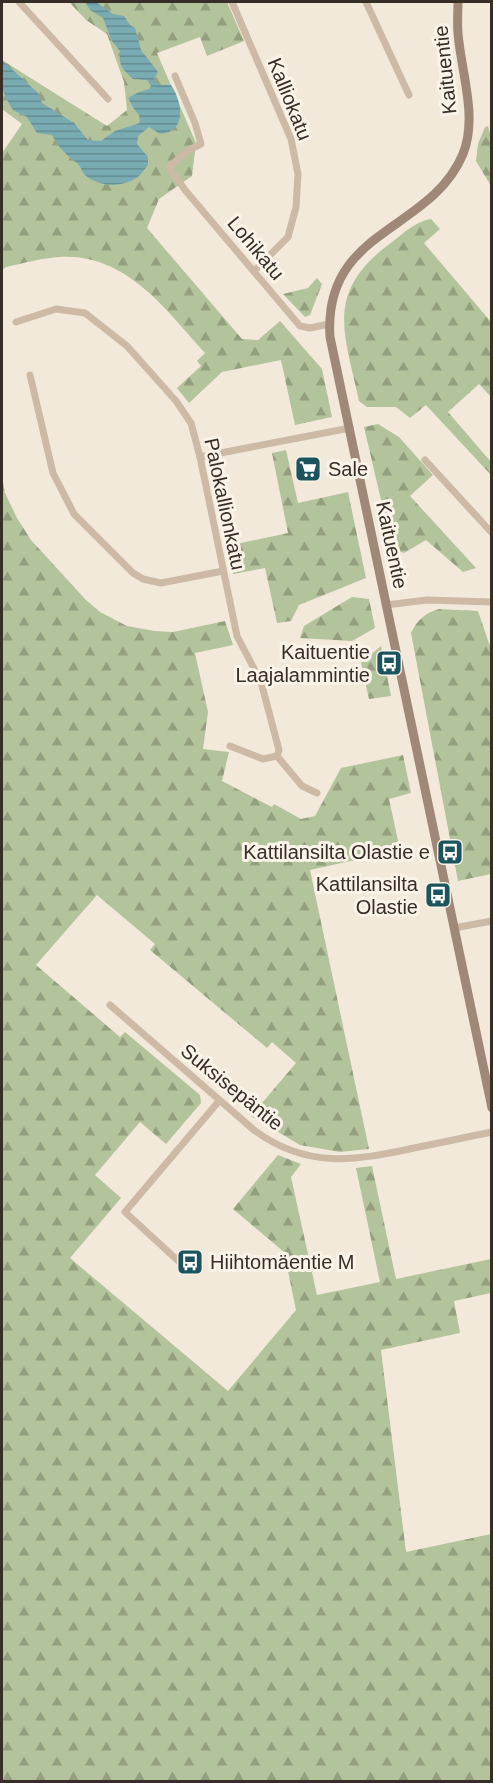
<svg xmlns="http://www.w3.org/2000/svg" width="493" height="1783" font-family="Arial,sans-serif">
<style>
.forest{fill:url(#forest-firs)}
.water{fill:url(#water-rules)}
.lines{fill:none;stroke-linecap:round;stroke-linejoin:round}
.street{stroke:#ccbaa7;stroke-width:7}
.secondary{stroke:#a08878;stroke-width:9}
.labels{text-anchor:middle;stroke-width:6;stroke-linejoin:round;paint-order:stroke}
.street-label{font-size:20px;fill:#382e28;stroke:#faf3e8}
.poi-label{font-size:20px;fill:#382e28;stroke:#faf3e8;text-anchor:end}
</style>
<defs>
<pattern id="forest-firs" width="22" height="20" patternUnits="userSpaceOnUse" patternTransform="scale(1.5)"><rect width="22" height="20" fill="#b3c39b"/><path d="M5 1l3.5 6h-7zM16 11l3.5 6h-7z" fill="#939f7e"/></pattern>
<pattern id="water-rules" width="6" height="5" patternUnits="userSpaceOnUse" patternTransform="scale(1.5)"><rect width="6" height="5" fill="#79acb2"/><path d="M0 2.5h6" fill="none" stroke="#648c91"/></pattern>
</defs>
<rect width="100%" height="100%" fill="#f3e9db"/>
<!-- forest -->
<g class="forest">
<path d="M 69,2 L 227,2 L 244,41 L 207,56 L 200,37 L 157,53 L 196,143 L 192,176 L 159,199 L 147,228 L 242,339 L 258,340 L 280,321 L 322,369 L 332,417 L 295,425 L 281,360 L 222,372 L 189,403 L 177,388 L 201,366 L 197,361 L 205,353 C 166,310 126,253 60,257 C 42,258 24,263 6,267 L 2,270 L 2,153 L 22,124 L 2,109 L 2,60 L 107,126 L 127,110 L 124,82 L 107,34 L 86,20 Z"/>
<polygon points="488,126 491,137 491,186 476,161 478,144 485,127"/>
<path d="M 431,219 L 440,229 L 424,243 L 491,322 L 491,397 L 479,384 L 448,412 L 491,462 L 491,475 L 426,405 L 410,418 L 396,407 L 367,407 L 359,401 C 345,334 324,294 388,245 C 402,235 413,222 431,219 Z"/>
<polygon points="317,278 322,284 310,315 305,317 283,294 308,288"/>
<polygon points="378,424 399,437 433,475 410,496 476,568 463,572 426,540 404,553 398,551 391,543 364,427"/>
<polygon points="286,450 298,503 348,492 366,578 299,605 291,621 277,623 265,568 233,574 227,546 288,533 272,453"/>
<polygon points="2,476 5,493 17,518 31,540 86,600 100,612 127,626 155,631 173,632 225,621 233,645 195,653 208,712 203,749 229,752 222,781 272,807 274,804 301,819 315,816 341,768 403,755 411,793 389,799 400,850 310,870 369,1149 340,1152 300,1145 251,1116 296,1063 272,1042 267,1048 150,950 155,944 97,895 36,965 120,1037 125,1032 200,1095 201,1103 166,1144 140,1122 95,1175 121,1198 70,1258 228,1391 296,1310 284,1252 233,1209 278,1155 301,1164 291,1177 317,1295 380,1282 356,1168 372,1166 396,1279 491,1259 491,1293 454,1301 460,1333 381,1350 406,1552 491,1534 491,1781 2,1781"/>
<polygon points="352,597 369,599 375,628 352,641 300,638 304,626"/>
<path d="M 439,609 L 478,611 L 492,652 L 491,874 L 458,881 L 411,633 C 417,620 425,613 439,609 Z"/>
<polygon points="381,646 391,696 369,699 361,663"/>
</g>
<!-- water -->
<path class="water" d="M 85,2 L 96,2 L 113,14 L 124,16 L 130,25 L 135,28 L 141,50 L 158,72 L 154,79 L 156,83 L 162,85 L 171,85 C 182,101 188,132 160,134 L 149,127 L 138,136 L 137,144 L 148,157 L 148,164 C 145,169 141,175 136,178 C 122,188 97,187 84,174 C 81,170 81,166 77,163 C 66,155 58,147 52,135 L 37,133 L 27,117 L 13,110 C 0,89 1,84 2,60 L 38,93 L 42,103 L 74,123 L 88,140 L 101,141 L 115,131 L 140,123 L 139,115 L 134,109 L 128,98 L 137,93 L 149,89 L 151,86 L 147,80 L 133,79 C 123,70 118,65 120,51 L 112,41 L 103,18 L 90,10 Z"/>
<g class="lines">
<!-- street -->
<g class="street">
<polyline points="19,2 108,99"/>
<polyline points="232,2 291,139 298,174 296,207 288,237 254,271"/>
<polyline points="366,2 409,95"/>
<polyline points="175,76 195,123 201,144 187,151 169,167 185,190 300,326 310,328 329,324"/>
<polyline points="16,322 56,309 85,313 127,346 176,401 191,423 200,457 237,636 261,682 279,750 277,756 263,759 230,746"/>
<polyline points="30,375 53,473 74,514 133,573 143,579 161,583 223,571"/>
<polyline points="200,457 350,428"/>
<polyline points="425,460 492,533"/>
<polyline points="386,605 427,600 492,602"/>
<polyline points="277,756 302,786 317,793"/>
<polyline points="454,928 492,921"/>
<path d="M 110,1005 L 254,1130 C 306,1169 355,1161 414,1148 C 440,1143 466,1137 492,1132"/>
<polyline points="187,1269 125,1212 219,1101"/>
</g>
<!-- secondary -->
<path class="secondary" d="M 458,2 C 458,12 457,23 458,33 C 461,72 478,117 463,154 C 430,233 323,228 330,337 L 492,1108"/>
</g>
<!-- icons -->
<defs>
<symbol id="supermarket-square" viewBox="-11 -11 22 22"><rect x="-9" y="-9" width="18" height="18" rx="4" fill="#1b545c" stroke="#faf3e8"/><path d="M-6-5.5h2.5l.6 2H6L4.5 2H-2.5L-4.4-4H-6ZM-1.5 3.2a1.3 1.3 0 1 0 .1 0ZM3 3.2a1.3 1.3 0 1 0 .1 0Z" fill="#fff"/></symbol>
<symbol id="bus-square" viewBox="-11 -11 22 22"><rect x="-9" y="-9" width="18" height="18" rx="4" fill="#1b545c" stroke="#faf3e8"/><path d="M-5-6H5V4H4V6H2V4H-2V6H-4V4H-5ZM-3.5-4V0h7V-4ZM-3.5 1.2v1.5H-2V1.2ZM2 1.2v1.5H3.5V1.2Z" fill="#fff"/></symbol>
</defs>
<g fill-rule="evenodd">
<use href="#supermarket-square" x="293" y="454" width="30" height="30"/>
<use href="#bus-square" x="374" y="648" width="30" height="30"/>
<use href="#bus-square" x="435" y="837" width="30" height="30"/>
<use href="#bus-square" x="423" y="880" width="30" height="30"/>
<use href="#bus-square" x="175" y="1247" width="30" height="30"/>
</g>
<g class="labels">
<!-- street labels -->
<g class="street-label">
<text transform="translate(445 70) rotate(-96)" y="7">Kaituentie</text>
<text transform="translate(290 99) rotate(68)" y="7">Kalliokatu</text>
<text transform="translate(256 248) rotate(50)" y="7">Lohikatu</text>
<text transform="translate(225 504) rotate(78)" y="7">Palokallionkatu</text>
<text transform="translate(392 545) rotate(78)" y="7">Kaituentie</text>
<text transform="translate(232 1087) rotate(39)" y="7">Suksisepäntie</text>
</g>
<!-- poi labels -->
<g class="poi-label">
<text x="328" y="476" text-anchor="start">Sale</text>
<text x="370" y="659">Kaituentie<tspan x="370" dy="23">Laajalammintie</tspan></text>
<text x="430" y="859">Kattilansilta Olastie e</text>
<text x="418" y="891">Kattilansilta<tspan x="418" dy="23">Olastie</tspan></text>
<text x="210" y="1269" text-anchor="start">Hiihtomäentie M</text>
</g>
</g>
<!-- border -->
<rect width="493" height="1783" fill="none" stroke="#382e28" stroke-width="6"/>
</svg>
